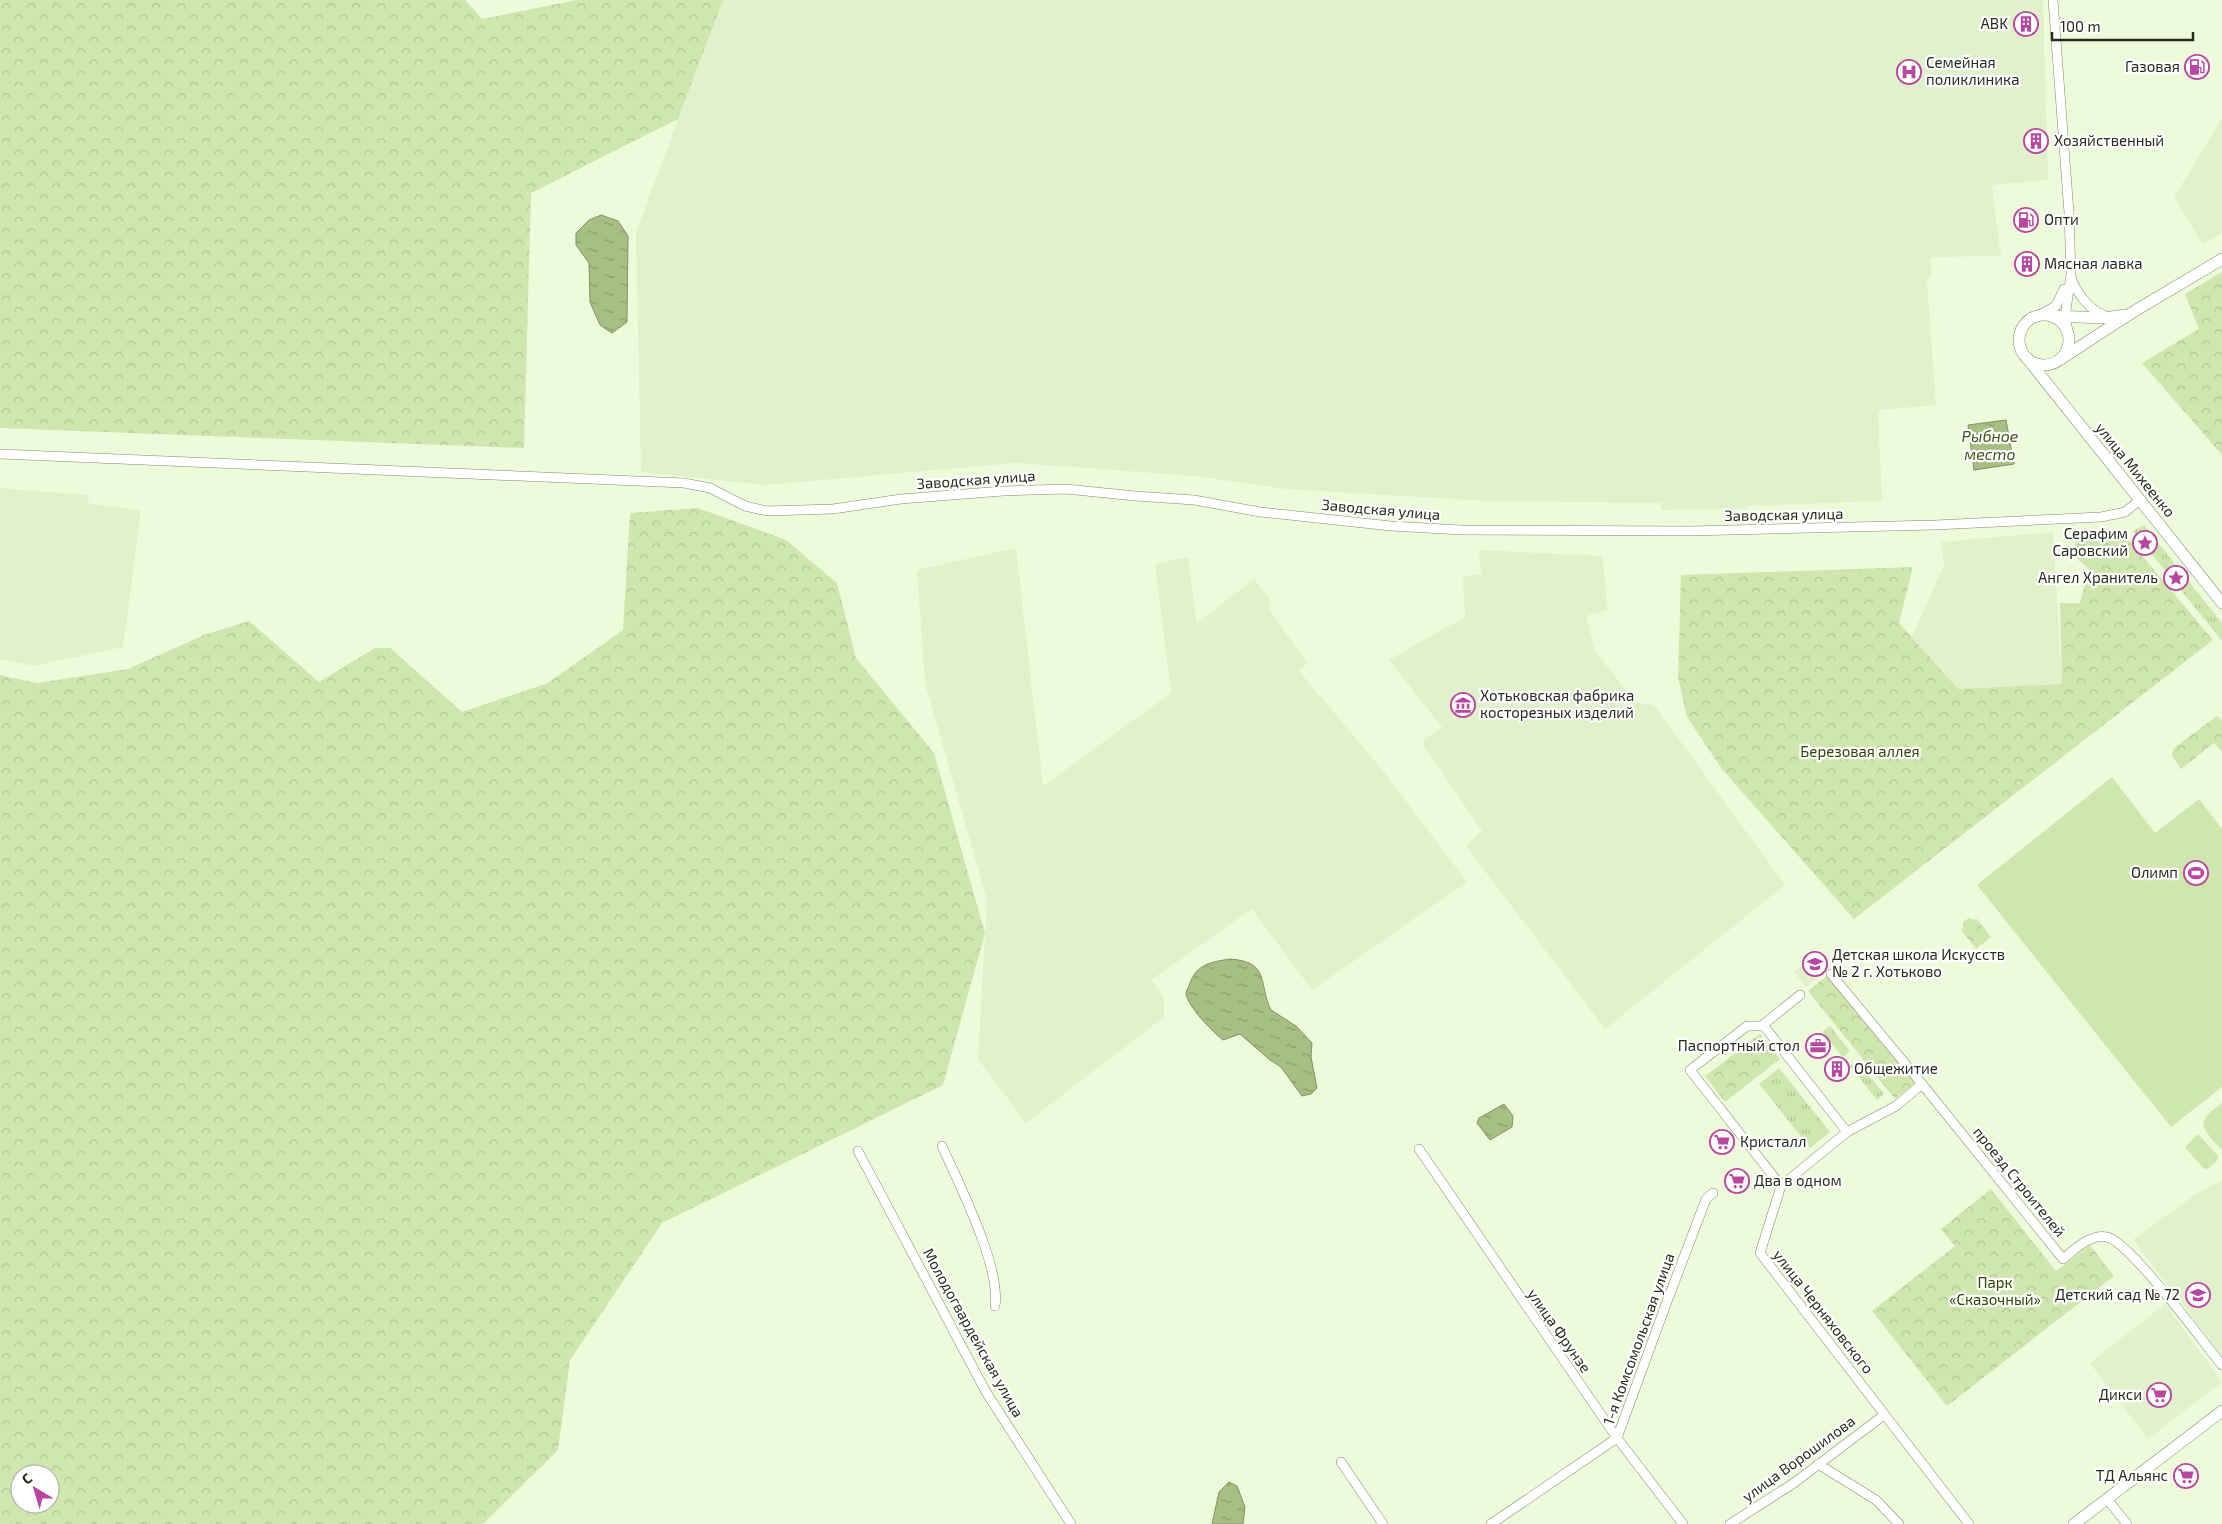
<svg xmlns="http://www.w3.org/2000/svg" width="2222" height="1524" font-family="'Exo 2',sans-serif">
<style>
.built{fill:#e0f1cb}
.grass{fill:url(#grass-tufts)}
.forest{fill:url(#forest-crowns);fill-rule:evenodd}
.pitch{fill:#cfe6ae}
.water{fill:url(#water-ripples);stroke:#819365}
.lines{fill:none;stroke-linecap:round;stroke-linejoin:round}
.minor-casing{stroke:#808c6f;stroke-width:10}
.tertiary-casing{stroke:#808c6f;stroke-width:12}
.minor{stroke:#fff;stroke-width:9}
.tertiary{stroke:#fff;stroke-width:11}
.labels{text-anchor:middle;stroke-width:4.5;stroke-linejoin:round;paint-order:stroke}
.poi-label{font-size:15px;fill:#272c20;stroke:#fff;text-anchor:end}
.street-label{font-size:15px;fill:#272c20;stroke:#fff}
.park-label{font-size:15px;fill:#324702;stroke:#fff}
.water-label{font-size:16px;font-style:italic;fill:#435819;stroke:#fff}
</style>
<defs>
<pattern id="grass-tufts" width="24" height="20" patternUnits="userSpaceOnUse" patternTransform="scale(1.25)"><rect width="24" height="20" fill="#cfe6ae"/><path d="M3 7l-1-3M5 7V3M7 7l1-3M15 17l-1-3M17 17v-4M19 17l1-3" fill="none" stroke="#b2c595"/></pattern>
<pattern id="forest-crowns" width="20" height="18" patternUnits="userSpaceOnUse" patternTransform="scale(1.25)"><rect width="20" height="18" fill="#cfe6ae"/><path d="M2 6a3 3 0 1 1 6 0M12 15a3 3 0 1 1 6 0" fill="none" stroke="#b2c595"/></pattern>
<pattern id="water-ripples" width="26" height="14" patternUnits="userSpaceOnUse" patternTransform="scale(1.25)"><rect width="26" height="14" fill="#a7bf83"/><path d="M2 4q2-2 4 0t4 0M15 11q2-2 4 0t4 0" fill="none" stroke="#889b6b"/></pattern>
</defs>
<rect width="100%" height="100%" fill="#edfbdb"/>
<!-- built -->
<g class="built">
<polygon points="723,0 2043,0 2048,180 1992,185 2001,256 1931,257 1931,275 1927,280 1936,405 1878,410 1882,501 1747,506 1747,509 1661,510 1661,503 1487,501 1286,489 1195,476 1015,463 765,485 641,472 636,232"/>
<polygon points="2222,119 2222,233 2202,244 2174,197"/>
<polygon points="0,488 89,495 88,503 141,511 123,647 34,666 0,659"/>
<polygon points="2053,532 2062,684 1958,689 1912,637 1944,565 1941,542"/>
<polygon points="1016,548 1043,786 1171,693 1155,564 1188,557 1197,623 1254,579 1270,600 1269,609 1307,663 1298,670 1385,773 1467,882 1312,990 1252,909 1151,980 1164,997 1164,1017 1026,1123 978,1059 987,900 925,683 917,570"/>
<polygon points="1479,550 1602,556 1608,610 1586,616 1595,651 1636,703 1654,705 1785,885 1605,1029 1466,846 1482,831 1424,746 1424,740 1442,727 1389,660 1465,617 1463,577 1481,574"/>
<polygon points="1814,949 1829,969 1806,987 1794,972 1809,961 1805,956"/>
<polygon points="2222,1180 2222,1356 2133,1240 2196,1194"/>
<polygon points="2165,1304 2222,1382 2148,1439 2090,1363"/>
</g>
<!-- grass -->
<g class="grass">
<polygon points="2144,525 2222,623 2222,641 2133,531"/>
<polygon points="1830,1026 1850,1051 1843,1057 1822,1032"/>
<polygon points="1857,1061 1884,1094 1877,1100 1850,1066"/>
<polygon points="1779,1068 1830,1132 1810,1148 1759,1084"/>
</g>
<!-- forest -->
<g class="forest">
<polygon points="0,0 465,0 482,19 577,0 723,0 678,119 531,193 524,448 0,428"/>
<polygon points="2222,272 2222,455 2142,363 2199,329 2185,294"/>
<path d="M 698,508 L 786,540 L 837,583 L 856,658 L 934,753 L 985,933 L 943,1085 L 662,1223 L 570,1360 L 558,1450 L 483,1524 L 0,1524 L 0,675 L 37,683 L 128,669 L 204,635 L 249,621 L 319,682 L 375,648 L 390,648 L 462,712 L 548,683 L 623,630 L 630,513 ZM 20,1474 L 50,1474 L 50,1504 L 20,1504 Z"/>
<polygon points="2128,539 2213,640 1854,919 1722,769 1687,717 1678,677 1681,575 1913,567 1899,623 1958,689 2062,684 2060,603 2080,603 2089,569 2071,553 2077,540"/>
<polygon points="2217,716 2222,720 2222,752 2214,743 2181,769 2172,756 2173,749"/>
<polygon points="1969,918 1974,920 1976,918 1991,937 1976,949 1961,930 1963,928 1963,922"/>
<polygon points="1828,975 1915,1083 1895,1099 1808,991"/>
<polygon points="1760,1034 1780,1059 1725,1102 1705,1076"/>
<polygon points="1991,1189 2056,1271 2090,1245 2114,1276 1947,1406 1872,1311 1955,1246 1941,1229"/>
</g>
<!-- pitch -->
<g class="pitch">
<polygon points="2112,777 2155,833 2199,799 2222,829 2222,1087 2171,1127 1977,885"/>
<path d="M 2222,1103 L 2222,1149 C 2216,1145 2212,1140 2208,1134 C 2196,1120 2211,1112 2222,1103 Z"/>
<polygon points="2197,1135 2199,1135 2218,1156 2217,1161 2207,1169 2203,1168 2185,1147"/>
</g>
<!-- water -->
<g class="water">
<polygon points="601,215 618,221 628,236 627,322 612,333 600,325 590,302 589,263 576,245 576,233 589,220"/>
<polygon points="2006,420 2014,464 1974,470 1968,425"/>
<path d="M 1230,959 C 1271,962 1258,984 1271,1010 L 1296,1026 L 1312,1043 L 1311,1057 L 1317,1088 L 1311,1094 L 1302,1096 L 1281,1067 L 1270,1060 L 1240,1034 L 1223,1040 C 1213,1032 1188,1007 1186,994 C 1186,990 1189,987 1190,983 C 1197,964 1211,962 1230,959 Z"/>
<polygon points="1504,1104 1513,1116 1512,1127 1490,1140 1477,1123 1479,1118"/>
<polygon points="1229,1482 1237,1486 1245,1507 1243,1524 1212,1524 1219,1492"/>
</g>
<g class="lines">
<defs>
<g id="minor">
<polyline points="2053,0 2069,213 2071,275 2065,317 2068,332"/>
<path d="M 2071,277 C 2076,293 2089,310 2106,316"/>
<polyline points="2036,317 2056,306 2064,289"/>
<polyline points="0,454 684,483 710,488 745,506 767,511 833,509 901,499 1003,491 1066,489 1135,496 1194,500 1260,512 1391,526 1461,530 1690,531 1935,525 2101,517 2125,512 2140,500"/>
<polyline points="1831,974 1922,1084"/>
<polyline points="1764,1026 1764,1024 1800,995"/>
<polyline points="1847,1132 1764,1026 1747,1026 1690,1070 1781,1186 1760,1253 1969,1524"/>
<path d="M 942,1146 C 959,1184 1001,1267 995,1306"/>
<polyline points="1419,1149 1617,1438 1683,1524"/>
<polyline points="858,1151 986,1392 1071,1524"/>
<path d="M 1781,1186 L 1847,1132 L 1896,1106 L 1922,1084 L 2063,1259 C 2075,1249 2090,1234 2107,1237 C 2130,1242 2203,1342 2222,1365"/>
<polyline points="1341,1462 1383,1524"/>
<polyline points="1818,1464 1876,1500 1899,1524"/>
<polyline points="2107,1499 2127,1524"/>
<polyline points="1491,1524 1617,1438 1665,1307 1706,1199 1713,1193"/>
<polyline points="1730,1524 1794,1483 1884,1415"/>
</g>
<g id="tertiary">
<circle cx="2044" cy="340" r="25"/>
<polyline points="2053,316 2105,318 2124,315"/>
<polyline points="2026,357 2222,603"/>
<polyline points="2061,359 2133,312 2222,259"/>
<polyline points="2074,1524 2222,1411"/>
</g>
</defs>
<!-- minor casing -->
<use href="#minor" class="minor-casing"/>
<!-- tertiary casing -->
<use href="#tertiary" class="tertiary-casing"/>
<!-- minor -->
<use href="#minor" class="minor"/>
<!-- tertiary -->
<use href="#tertiary" class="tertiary"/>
</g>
<!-- icons -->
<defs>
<symbol id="building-ring" viewBox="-11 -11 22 22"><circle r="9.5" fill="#fff" stroke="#b947a2" stroke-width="1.5"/><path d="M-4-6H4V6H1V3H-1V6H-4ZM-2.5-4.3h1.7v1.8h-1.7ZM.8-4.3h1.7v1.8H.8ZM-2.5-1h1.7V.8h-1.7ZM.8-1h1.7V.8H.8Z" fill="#b947a2"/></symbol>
<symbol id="fuel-ring" viewBox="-11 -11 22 22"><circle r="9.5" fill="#fff" stroke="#b947a2" stroke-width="1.5"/><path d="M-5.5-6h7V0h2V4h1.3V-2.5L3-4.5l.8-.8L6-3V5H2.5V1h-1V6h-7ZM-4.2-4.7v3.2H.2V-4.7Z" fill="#b947a2"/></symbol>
<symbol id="hospital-ring" viewBox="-11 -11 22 22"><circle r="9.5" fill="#fff" stroke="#b947a2" stroke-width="1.5"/><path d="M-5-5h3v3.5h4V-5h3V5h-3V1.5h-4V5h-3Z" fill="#b947a2"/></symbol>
<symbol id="sight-ring" viewBox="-11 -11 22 22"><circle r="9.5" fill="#fff" stroke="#b947a2" stroke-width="1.5"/><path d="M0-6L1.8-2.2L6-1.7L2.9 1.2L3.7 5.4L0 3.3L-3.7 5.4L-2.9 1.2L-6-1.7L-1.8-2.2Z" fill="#b947a2"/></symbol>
<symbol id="museum-ring" viewBox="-11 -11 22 22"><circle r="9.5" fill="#fff" stroke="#b947a2" stroke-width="1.5"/><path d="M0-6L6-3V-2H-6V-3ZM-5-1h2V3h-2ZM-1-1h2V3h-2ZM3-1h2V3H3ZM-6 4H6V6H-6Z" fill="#b947a2"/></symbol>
<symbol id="stadium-ring" viewBox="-11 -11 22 22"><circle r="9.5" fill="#fff" stroke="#b947a2" stroke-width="1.5"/><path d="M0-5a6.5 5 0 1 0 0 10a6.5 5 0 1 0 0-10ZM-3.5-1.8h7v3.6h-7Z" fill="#b947a2"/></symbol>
<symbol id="school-ring" viewBox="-11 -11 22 22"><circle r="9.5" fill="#fff" stroke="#b947a2" stroke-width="1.5"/><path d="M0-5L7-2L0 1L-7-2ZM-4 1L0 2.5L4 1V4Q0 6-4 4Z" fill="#b947a2"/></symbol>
<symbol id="office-ring" viewBox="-11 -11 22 22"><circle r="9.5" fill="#fff" stroke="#b947a2" stroke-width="1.5"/><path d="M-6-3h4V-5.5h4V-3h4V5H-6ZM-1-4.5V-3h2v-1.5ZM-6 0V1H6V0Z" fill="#b947a2"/></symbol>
<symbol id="supermarket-ring" viewBox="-11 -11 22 22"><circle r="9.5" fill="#fff" stroke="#b947a2" stroke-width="1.5"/><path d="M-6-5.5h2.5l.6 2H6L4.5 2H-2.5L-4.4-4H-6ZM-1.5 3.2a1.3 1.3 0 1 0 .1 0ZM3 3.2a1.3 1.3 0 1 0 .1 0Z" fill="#b947a2"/></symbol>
</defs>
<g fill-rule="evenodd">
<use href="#building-ring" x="2012" y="10" width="28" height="28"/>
<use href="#fuel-ring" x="2183" y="53" width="28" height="28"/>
<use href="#hospital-ring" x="1895" y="58" width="28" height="28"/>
<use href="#building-ring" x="2022" y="127" width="28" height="28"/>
<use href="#fuel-ring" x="2012" y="206" width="28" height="28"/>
<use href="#building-ring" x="2013" y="250" width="28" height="28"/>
<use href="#sight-ring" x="2131" y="529" width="28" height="28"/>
<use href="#sight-ring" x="2162" y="564" width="28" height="28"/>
<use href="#museum-ring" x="1449" y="691" width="28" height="28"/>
<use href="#stadium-ring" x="2182" y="859" width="28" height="28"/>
<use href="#school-ring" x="1801" y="950" width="28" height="28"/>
<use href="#office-ring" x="1804" y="1032" width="28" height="28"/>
<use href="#building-ring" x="1823" y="1055" width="28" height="28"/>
<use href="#supermarket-ring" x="1708" y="1128" width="28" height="28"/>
<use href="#supermarket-ring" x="1723" y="1167" width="28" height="28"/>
<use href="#school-ring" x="2184" y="1281" width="28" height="28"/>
<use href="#supermarket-ring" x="2145" y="1381" width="28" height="28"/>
<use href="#supermarket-ring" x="2172" y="1462" width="28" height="28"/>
</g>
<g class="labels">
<!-- poi labels -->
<g class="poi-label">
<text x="2008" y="29">ABK</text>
<text x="1926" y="68" text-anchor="start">Семейная<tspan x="1926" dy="17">поликлиника</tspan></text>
<text x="2180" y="72">Газовая</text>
<text x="2054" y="146" text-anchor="start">Хозяйственный</text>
<text x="2044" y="225" text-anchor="start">Опти</text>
<text x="2044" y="269" text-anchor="start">Мясная лавка</text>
<text x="2128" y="539">Серафим<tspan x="2128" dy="17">Саровский</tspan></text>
<text x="2158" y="583">Ангел Хранитель</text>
<text x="1480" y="701" text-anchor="start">Хотьковская фабрика<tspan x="1480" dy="17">косторезных изделий</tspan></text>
<text x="2178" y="878">Олимп</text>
<text x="1832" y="960" text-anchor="start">Детская школа Искусств<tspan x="1832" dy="17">№ 2 г. Хотьково</tspan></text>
<text x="1800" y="1051">Паспортный стол</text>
<text x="1854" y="1074" text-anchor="start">Общежитие</text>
<text x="1740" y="1147" text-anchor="start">Кристалл</text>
<text x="1754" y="1186" text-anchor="start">Два в одном</text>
<text x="2180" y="1300">Детский сад № 72</text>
<text x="2142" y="1400">Дикси</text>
<text x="2168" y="1481">ТД Альянс</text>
</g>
<!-- street labels -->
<g class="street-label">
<text transform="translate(2135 470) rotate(51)" y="5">улица Михеенко</text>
<text transform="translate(976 480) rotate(-4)" y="5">Заводская улица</text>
<text transform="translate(1381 510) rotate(5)" y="5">Заводская улица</text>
<text transform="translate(1784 515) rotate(-1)" y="5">Заводская улица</text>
<text transform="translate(2019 1182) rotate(51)" y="5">проезд Строителей</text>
<text transform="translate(1823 1312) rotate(52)" y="5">улица Черняховского</text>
<text transform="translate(1559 1331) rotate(55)" y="5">улица Фрунзе</text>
<text transform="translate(973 1333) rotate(61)" y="5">Молодогвардейская улица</text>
<text transform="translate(1639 1339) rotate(-70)" y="5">1-я Комсомольская улица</text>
<text transform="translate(1799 1459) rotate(-36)" y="5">улица Ворошилова</text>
</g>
<!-- park labels -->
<g class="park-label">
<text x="1860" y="757">Березовая аллея</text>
<text x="1995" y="1288">Парк<tspan x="1995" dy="17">«Сказочный»</tspan></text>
</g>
<!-- water labels -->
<g class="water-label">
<text x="1990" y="442">Рыбное<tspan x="1990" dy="18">место</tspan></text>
</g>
</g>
<!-- north arrow -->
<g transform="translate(35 1489) rotate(322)"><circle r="24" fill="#ffffff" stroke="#a9aba6"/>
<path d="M0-4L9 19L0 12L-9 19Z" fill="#b947a2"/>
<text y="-8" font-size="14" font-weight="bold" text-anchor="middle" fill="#272c20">С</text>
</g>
<!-- scale -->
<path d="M2052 32v8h141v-8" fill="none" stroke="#272c20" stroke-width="2.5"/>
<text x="2060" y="32" font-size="15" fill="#272c20" stroke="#ffffff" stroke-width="4" paint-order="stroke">100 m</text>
</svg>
